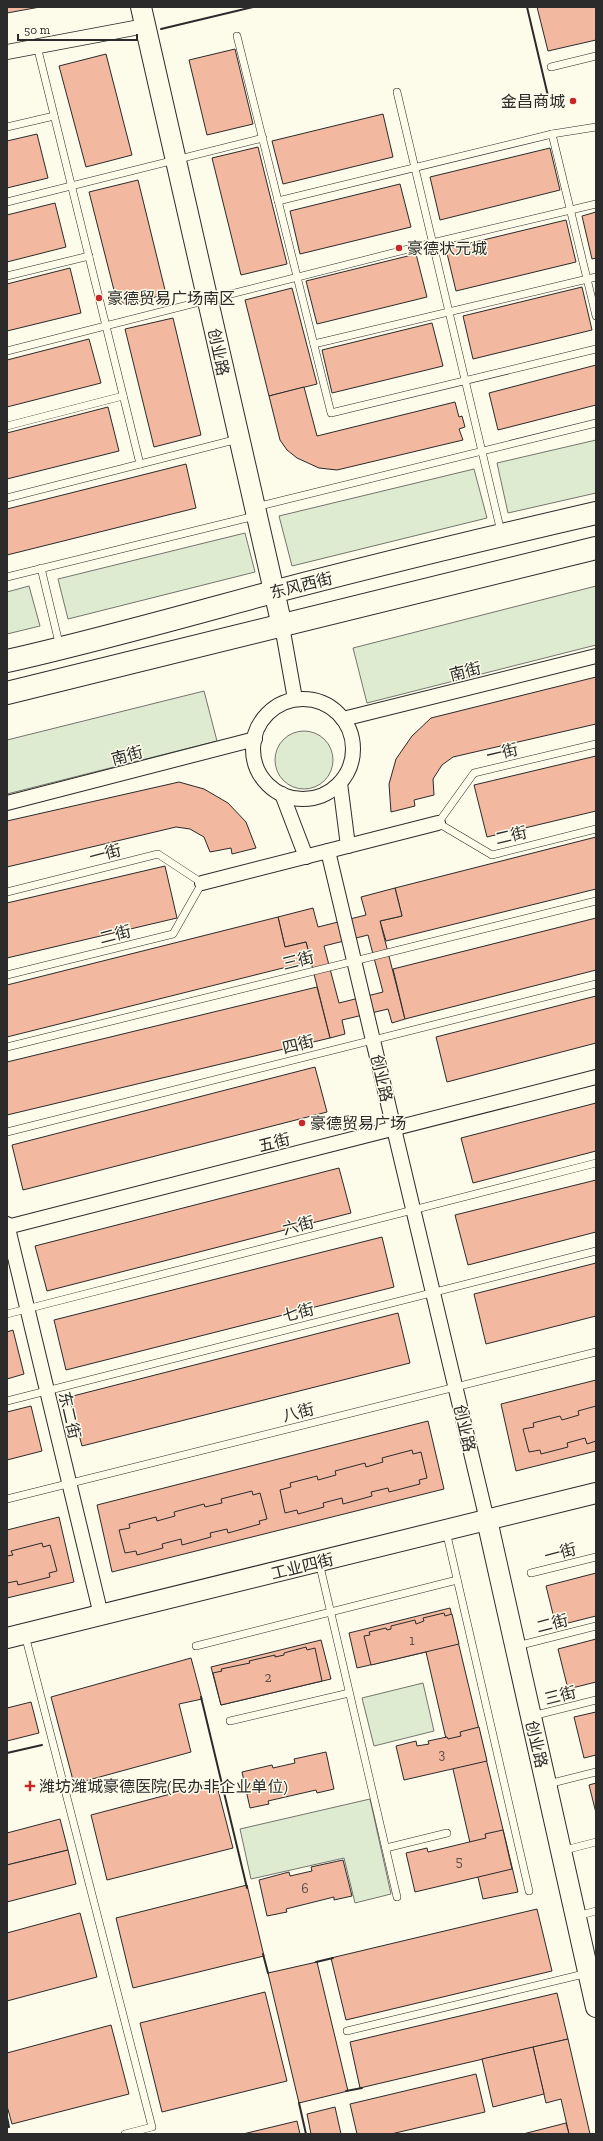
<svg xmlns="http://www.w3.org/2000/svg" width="603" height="2141" font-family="'Zilla Slab','Noto Sans SC',serif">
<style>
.green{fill:#deebd1;stroke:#74746e}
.building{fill:#f2b8a0;stroke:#2b2b2b;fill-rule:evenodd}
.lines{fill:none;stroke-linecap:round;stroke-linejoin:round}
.lane-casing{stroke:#2b2b2b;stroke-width:8}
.street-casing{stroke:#2b2b2b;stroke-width:16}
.secondary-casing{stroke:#2b2b2b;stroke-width:22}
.primary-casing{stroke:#2b2b2b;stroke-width:24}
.lane{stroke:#fdfbea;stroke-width:7}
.street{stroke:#fdfbea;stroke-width:14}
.secondary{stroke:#fdfbea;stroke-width:20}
.primary{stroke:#fdfbea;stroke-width:22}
.wall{stroke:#2b2b2b;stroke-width:2}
.poi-dot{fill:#c62828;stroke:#fdfbea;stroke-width:1.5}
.labels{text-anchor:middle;stroke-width:3;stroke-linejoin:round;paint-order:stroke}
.number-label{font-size:14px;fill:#5d4e48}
.poi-label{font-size:16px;fill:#2b2b2b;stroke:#fdfbea;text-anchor:start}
.street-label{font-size:16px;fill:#2b2b2b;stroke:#fdfbea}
</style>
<rect width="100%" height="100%" fill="#fdfbea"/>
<!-- green -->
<g class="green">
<polygon points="596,440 596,493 508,513 497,463"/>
<polygon points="474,469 487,518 292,566 279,516"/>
<polygon points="245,533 255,572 68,619 58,579"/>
<polygon points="29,586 40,626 7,634 7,592"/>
<polygon points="596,586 596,645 367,703 353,648"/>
<polygon points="204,691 217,741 7,794 7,740"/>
<circle cx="304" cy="760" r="29"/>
<polygon points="423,1683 434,1731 374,1746 362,1698"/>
<polygon points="370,1799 391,1894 355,1903 344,1858 251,1879 240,1829"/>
</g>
<!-- building -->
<g class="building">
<polygon points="7,7 40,7 7,13"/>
<polygon points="537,7 596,7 596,40 548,51"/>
<polygon points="235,49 253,124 207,135 189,60"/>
<polygon points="106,54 132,155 86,167 59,66"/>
<polygon points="383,114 393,157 283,184 272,141"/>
<polygon points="37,134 48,178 7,188 7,141"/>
<polygon points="258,147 287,264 241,275 212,158"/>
<polygon points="550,148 560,190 440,220 430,177"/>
<polygon points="138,180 166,294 126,305 116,298 89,192"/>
<polygon points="400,184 411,227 300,254 290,211"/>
<polygon points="55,203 66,247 7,262 7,215"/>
<polygon points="596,212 596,258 592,259 582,216"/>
<polygon points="566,220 576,262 456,291 446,249"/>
<polygon points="416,254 427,297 317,324 306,281"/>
<polygon points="70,268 81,313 7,331 7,284"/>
<polygon points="582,287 592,330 473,359 463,316"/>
<polygon points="292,288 317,384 269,396 245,300"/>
<polygon points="173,318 201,435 154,447 125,329"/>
<polygon points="432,323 443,366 332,393 322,350"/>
<polygon points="89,339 101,383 7,407 7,360"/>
<polygon points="596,365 596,405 498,430 489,393"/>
<polygon points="304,387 317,436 455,402 459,417 462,416 465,427 459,429 463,440 337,470 319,468 297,458 287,450 280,440 269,396"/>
<polygon points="108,407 119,451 7,479 7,433"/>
<polygon points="186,464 196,508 7,555 7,509"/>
<polygon points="596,677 596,724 453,757 442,765 433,779 434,795 414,800 415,806 391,812 389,784 396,759 412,736 431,718"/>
<polygon points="596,756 596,811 487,837 474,785"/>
<polygon points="179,782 204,789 228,803 246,822 256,848 232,854 231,848 210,852 204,837 190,829 176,827 7,867 7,821"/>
<polygon points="596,837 596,889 386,941 380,921 402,916 395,888"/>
<polygon points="165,866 177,918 7,958 7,903"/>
<path d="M 395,888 L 402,916 L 380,921 L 405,1019 L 392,1023 L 388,1009 L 342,1020 L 345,1034 L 330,1038 L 306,942 L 285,947 L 278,917 L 313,908 L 318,927 L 366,915 L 361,897 ZM 368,935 L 383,992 L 339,1003 L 324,946 Z"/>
<polygon points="278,917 285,947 306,942 311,961 7,1037 7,985"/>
<polygon points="596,918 596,970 405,1019 393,969"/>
<polygon points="317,987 330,1038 7,1115 7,1062"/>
<polygon points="596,996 596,1043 447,1082 436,1037"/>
<polygon points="315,1067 327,1112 23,1190 12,1145"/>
<polygon points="596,1103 596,1151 473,1183 461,1138"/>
<polygon points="339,1168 351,1213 47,1291 35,1246"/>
<polygon points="596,1180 596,1232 468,1265 455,1215"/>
<polygon points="382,1237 394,1287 66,1370 54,1320"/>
<polygon points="596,1263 596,1316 486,1344 474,1294"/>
<polygon points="398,1313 410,1363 82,1446 69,1397"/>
<polygon points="13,1330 24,1374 7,1379 7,1332"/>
<polygon points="596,1380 596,1451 516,1471 501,1404"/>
<polygon points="31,1406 42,1451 7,1460 7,1412"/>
<polygon points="596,1406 596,1441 587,1444 585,1438 567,1443 568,1447 541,1454 540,1450 529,1452 523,1429 534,1427 533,1423 560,1416 562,1420 579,1415 578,1411"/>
<polygon points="428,1421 444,1489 112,1572 97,1505"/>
<polygon points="412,1450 413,1454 421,1452 427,1478 419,1480 420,1484 389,1492 388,1488 371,1492 372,1496 343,1504 342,1498 323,1503 324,1507 298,1514 297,1510 285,1513 280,1490 291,1487 290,1483 317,1476 318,1480 336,1475 335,1471 365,1463 366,1467 383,1462 382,1458"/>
<polygon points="252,1491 253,1495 260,1493 267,1519 259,1521 260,1524 228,1533 227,1529 210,1533 211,1537 182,1545 181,1539 162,1544 163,1548 137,1555 136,1551 125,1553 119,1530 130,1528 129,1524 156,1517 157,1521 175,1516 174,1512 204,1504 205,1507 222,1503 221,1499"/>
<polygon points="59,1517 74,1582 7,1598 7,1530"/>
<polygon points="42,1543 43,1547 50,1545 57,1571 49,1573 50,1577 18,1585 17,1581 7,1583 7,1556 13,1555 11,1551"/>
<polygon points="596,1573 596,1616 556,1626 546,1586"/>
<polygon points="450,1608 518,1892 483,1899 426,1652 357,1668 349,1633"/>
<polygon points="444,1613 445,1616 452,1614 459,1644 371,1665 364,1636 370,1635 369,1632 386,1628 387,1630 391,1629 391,1626 415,1620 416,1624 424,1621 423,1618"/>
<polygon points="596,1639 596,1682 568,1689 558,1649"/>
<polygon points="321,1640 331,1679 221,1705 211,1667"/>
<polygon points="306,1647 307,1650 315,1648 322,1681 221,1705 213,1673 222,1671 221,1669 250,1663 249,1661 275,1655 275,1657 284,1655 284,1653"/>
<polygon points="191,1658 202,1699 179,1704 191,1752 74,1784 51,1697"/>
<polygon points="31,1702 39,1733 7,1741 7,1708"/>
<polygon points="596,1712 596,1755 584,1758 574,1717"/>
<polygon points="479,1727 487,1761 404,1780 396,1746 416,1741 417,1746 429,1744 428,1741 447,1737 448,1739 461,1736 460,1732"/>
<polygon points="326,1752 334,1789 317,1793 316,1790 268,1801 269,1804 250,1808 242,1772 272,1765 273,1768 295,1763 294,1759"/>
<polygon points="216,1782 233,1848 107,1880 91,1815"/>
<polygon points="596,1783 596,1813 589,1785"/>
<polygon points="60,1819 68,1850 7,1865 7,1833"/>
<polygon points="503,1830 512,1869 415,1892 406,1853 427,1848 428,1852 486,1838 485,1834"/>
<polygon points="68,1850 76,1884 7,1902 7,1865"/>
<polygon points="343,1860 352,1896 334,1900 334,1897 286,1909 287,1912 267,1916 259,1880 289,1872 290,1876 312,1871 311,1867"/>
<polygon points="247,1885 264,1956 133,1988 116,1918"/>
<polygon points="537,1909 552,1971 346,2020 331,1958"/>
<polygon points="80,1913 97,1977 7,2001 7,1933"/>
<polygon points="317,1962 348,2091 299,2103 268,1973"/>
<polygon points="265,1992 287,2081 162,2112 140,2023"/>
<polygon points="557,1993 568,2039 360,2088 350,2042"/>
<polygon points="111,2025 129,2094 12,2124 7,2106 7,2053"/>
<polygon points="568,2039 590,2134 569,2134 561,2099 546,2103 533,2047"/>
<polygon points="533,2047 544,2094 493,2107 482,2059"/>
<polygon points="476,2074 485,2112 391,2134 357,2134 350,2104"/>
<polygon points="335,2107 341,2134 311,2134 307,2114"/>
<polygon points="297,2121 300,2134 243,2134"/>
<polygon points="566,2123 569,2134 523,2134"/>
</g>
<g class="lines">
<defs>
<g id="lane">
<polyline points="237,36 331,413 596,349"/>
<polyline points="37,46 140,464"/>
<polyline points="551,67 596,56"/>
<polyline points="397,92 501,532"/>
<polyline points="7,127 54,116"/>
<polyline points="552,134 596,316"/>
<polyline points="278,201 552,134 596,127"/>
<polyline points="7,202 263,138"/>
<polyline points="7,276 89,256"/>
<polyline points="314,344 596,277"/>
<polyline points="7,351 432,243 596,204"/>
<polyline points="7,426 123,396"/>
<polyline points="7,498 238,439"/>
<polyline points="256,507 596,423"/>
<polyline points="41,568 60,647"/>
<polyline points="7,577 255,516"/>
<polyline points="596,744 474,773 438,823 492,855 596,829"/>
<polyline points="7,892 158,854 202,883 173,934 7,975"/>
<polyline points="7,1047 596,901"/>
<polyline points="7,1132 596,984"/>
<polyline points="7,1314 596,1163"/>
<polyline points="7,1401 596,1251"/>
<polyline points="7,1499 596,1352"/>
<polyline points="446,1531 529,1891"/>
<polyline points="319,1562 397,1897"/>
<polyline points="531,1573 596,1557"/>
<polyline points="25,1635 152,2127 125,2134"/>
<polyline points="196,1646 457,1580"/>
<polyline points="517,1646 596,1626"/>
<polyline points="532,1716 596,1700"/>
<polyline points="230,1721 349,1693"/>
<polyline points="548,1784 596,1772"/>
<polyline points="386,1848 447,1833"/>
<polyline points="561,1851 596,1842"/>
<polyline points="577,1916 596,1911"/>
<polyline points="347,2031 588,1973"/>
</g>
<g id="street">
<polyline points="7,52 145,26"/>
<polyline points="282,626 295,699"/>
<circle cx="303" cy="749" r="50"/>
<polyline points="343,719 596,656"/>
<polyline points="340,783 348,846"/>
<polyline points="282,794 306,857"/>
<polyline points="7,803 255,739"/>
<polyline points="328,851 487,1520"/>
<polyline points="202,883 438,823"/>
<polyline points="7,1224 101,1615"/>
<polyline points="7,1227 596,1077"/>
</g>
<g id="secondary">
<polyline points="141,7 282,626"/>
<polyline points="487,1520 596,2007"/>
<polyline points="7,1638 596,1493"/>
</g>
<g id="primary">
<path d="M 7,661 C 96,641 184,616 273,592 C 380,564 488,538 596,513"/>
<polyline points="7,693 596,548"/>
</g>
</defs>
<!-- lane casing -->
<use href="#lane" class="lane-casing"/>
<!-- street casing -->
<use href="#street" class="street-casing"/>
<!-- secondary casing -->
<use href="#secondary" class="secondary-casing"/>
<!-- primary casing -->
<use href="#primary" class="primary-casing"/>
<!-- lane -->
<use href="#lane" class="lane"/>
<!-- street -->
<use href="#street" class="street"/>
<!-- secondary -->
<use href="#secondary" class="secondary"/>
<!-- primary -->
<use href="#primary" class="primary"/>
<!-- wall -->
<g class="wall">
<polyline points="527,7 548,96"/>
<polyline points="161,29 253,7"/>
<polyline points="201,1697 247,1888"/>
<polyline points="7,1753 42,1745"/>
<polyline points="263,1954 268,1973"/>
<polyline points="316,1962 333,1958"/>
<polyline points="346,2091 362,2088"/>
<polyline points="299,2103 306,2134"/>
<polyline points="7,2117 9,2127 7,2127"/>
</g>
</g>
<!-- markers -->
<g class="poi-dot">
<circle cx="573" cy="101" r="4"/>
<circle cx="399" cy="248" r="4"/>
<circle cx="99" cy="298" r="4"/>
<circle cx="302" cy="1123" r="4"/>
<path d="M28 1780h4v4h4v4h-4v4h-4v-4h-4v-4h4z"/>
</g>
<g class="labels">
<!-- number labels -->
<g class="number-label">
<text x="412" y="1645">1</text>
<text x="268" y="1682">2</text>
<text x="442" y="1759">3</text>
<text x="459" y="1866">5</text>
<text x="305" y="1893">6</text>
</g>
<!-- poi labels -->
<g class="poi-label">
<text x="565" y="107" text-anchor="end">金昌商城</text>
<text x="407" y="254">豪德状元城</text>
<text x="107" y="304">豪德贸易广场南区</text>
<text x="310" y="1129">豪德贸易广场</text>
<text x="39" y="1792">潍坊潍城豪德医院(民办非企业单位)</text>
</g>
<!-- street labels -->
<g class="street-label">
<text transform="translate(219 352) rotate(78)" y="6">创业路</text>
<text transform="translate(301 585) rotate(-14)" y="6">东风西街</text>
<text transform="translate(465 671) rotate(-14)" y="6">南街</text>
<text transform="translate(502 752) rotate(-13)" y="6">一街</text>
<text transform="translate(127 755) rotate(-15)" y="6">南街</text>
<text transform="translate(511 835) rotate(-13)" y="6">二街</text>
<text transform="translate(105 853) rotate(-14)" y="6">一街</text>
<text transform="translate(115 934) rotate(-14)" y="6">二街</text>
<text transform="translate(298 960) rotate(-14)" y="6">三街</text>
<text transform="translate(298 1044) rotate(-14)" y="6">四街</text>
<text transform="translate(382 1078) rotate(77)" y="6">创业路</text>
<text transform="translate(274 1142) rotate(-14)" y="6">五街</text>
<text transform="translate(298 1225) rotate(-14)" y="6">六街</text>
<text transform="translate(298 1312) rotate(-14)" y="6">七街</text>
<text transform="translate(298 1412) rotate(-14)" y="6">八街</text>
<text transform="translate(70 1415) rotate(77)" y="6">东二街</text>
<text transform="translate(465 1428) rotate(77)" y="6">创业路</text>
<text transform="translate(560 1552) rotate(-14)" y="6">一街</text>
<text transform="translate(302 1566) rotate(-14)" y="6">工业四街</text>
<text transform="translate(552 1623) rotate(-14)" y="6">二街</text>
<text transform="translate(560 1695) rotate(-14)" y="6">三街</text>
<text transform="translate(537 1744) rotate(77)" y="6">创业路</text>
</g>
</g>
<!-- border -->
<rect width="603" height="2141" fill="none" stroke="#2b2b2b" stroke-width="16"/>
<!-- scale -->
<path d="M18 34v6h119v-6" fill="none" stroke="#2b2b2b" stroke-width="2"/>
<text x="24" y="34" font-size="12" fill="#2b2b2b" stroke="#fdfbea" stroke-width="3" paint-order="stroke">50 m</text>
</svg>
